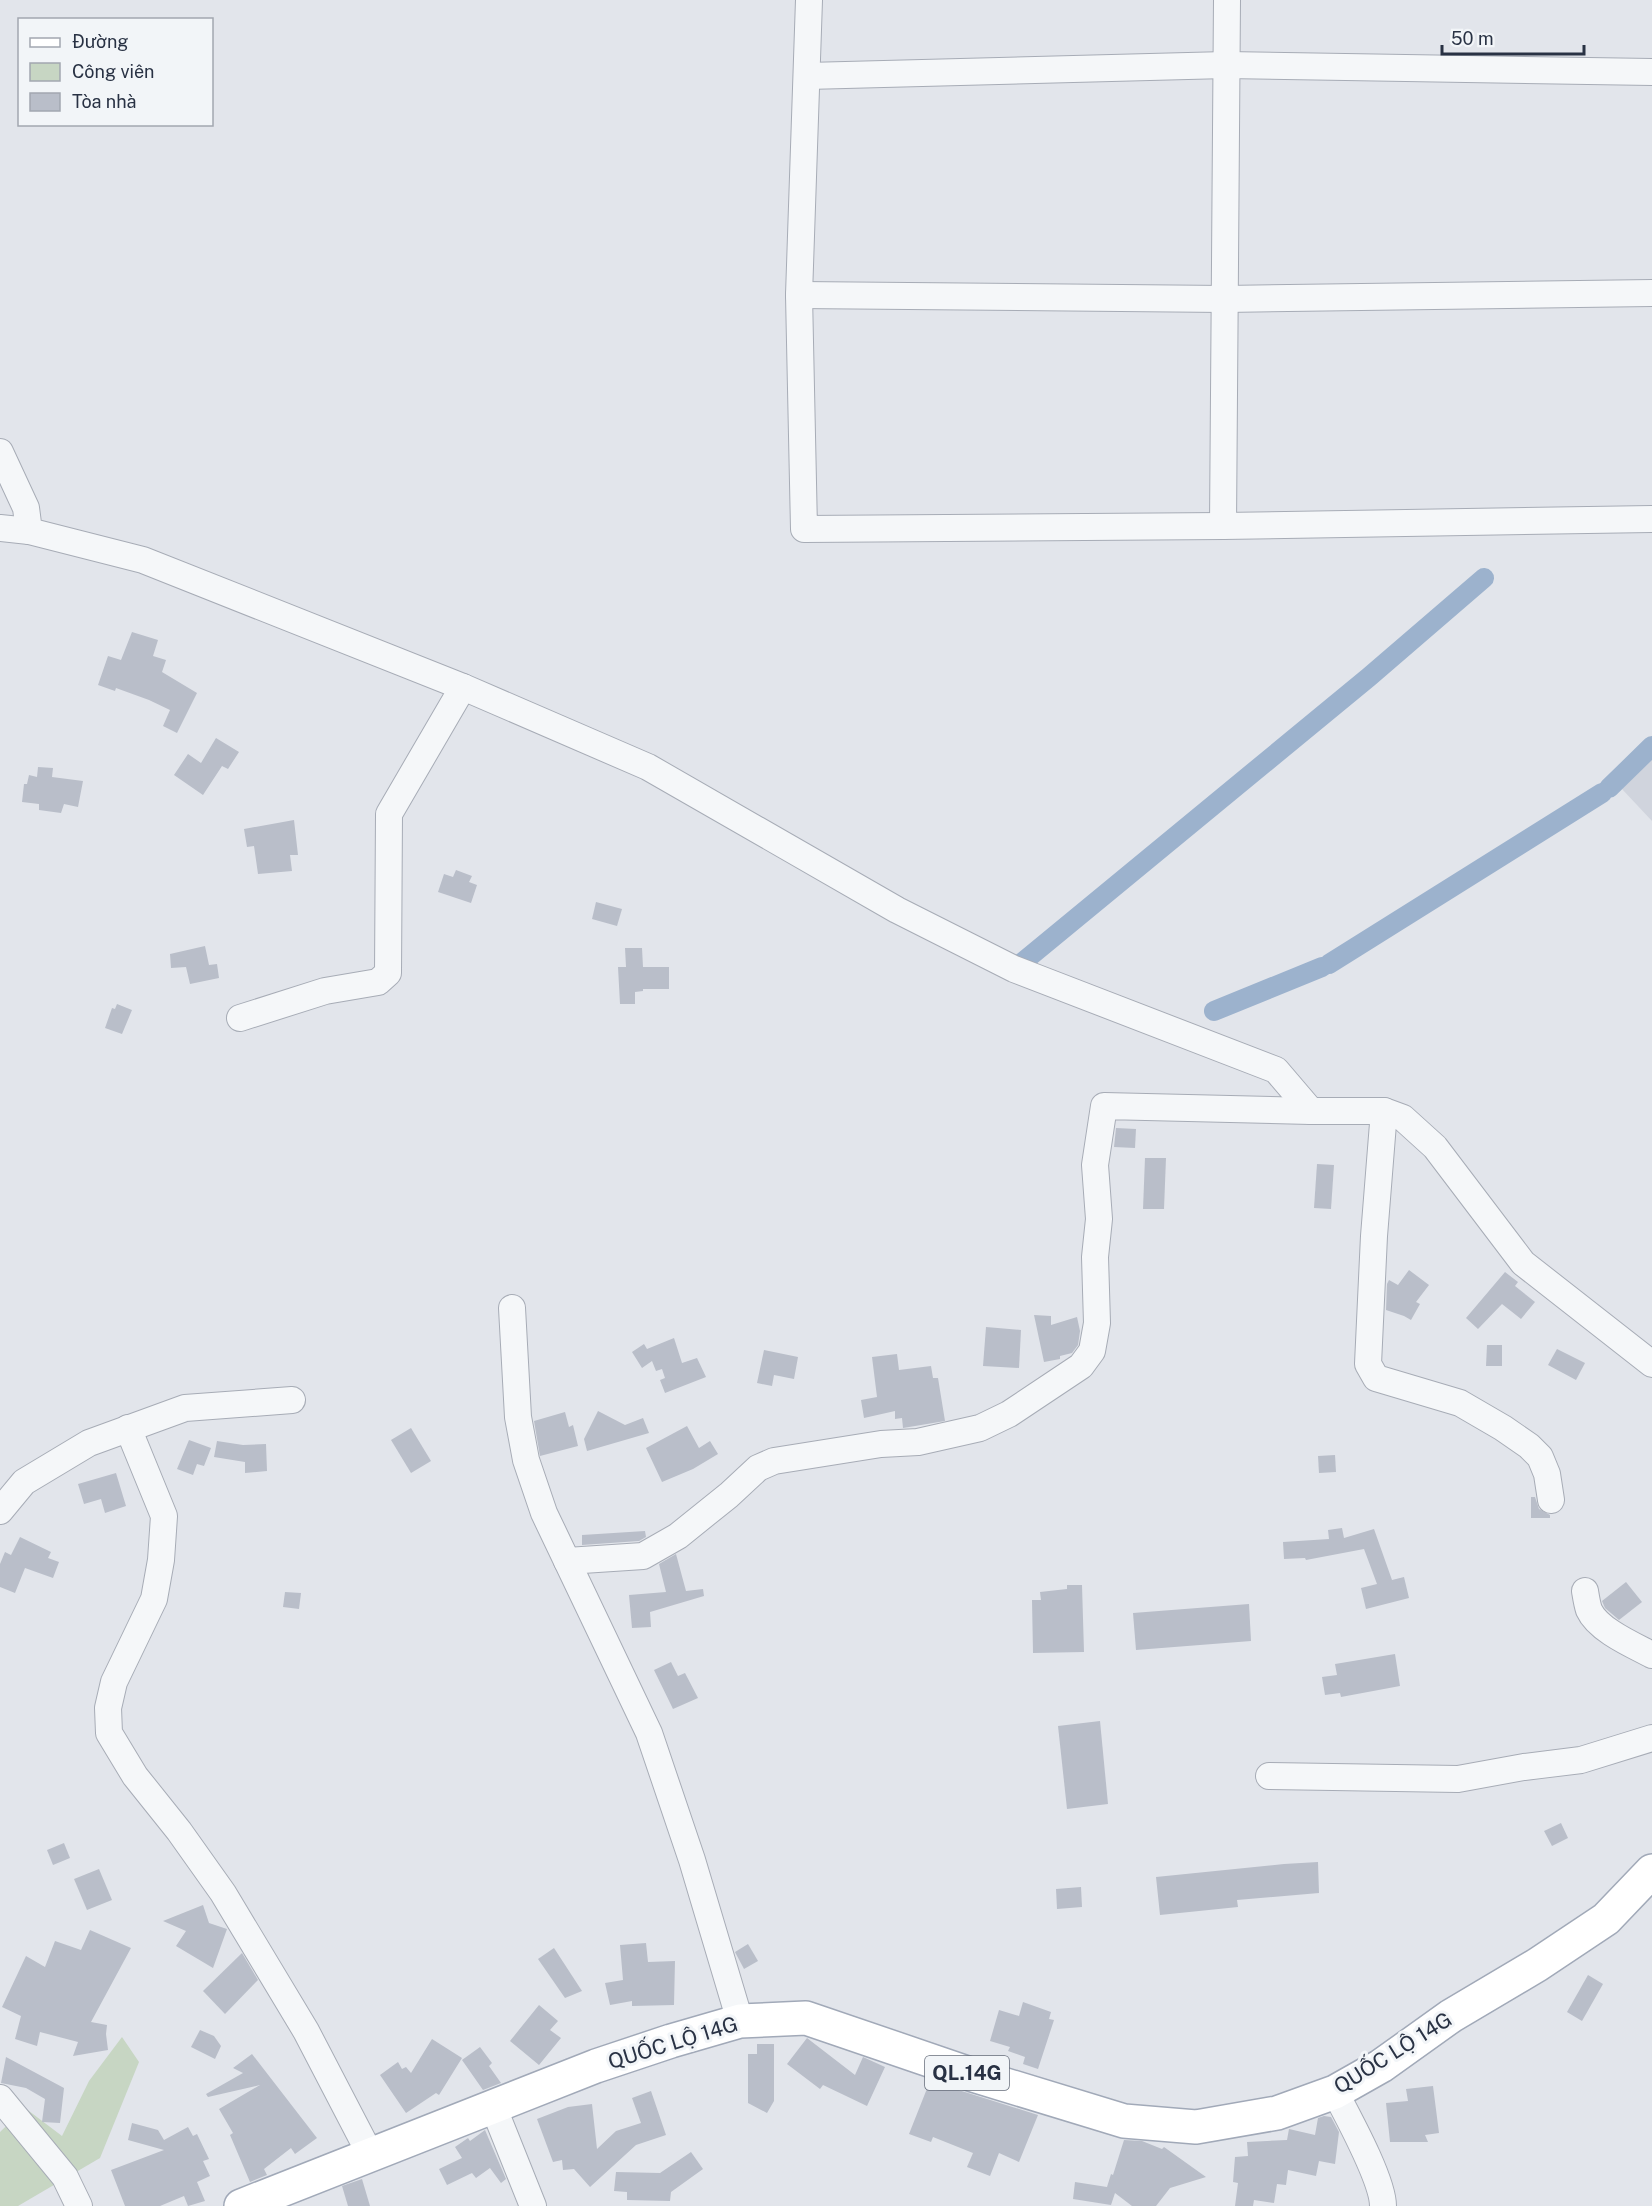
<svg xmlns="http://www.w3.org/2000/svg" width="1652" height="2206" font-family="'Public Sans',sans-serif">
<style>
.built{fill:#d0d4dd}
.green{fill:#c7d6c3}
.lines{fill:none;stroke-linecap:round;stroke-linejoin:round}
.canal{stroke:#9cb2cd;stroke-width:20}
.building{fill:#b9bec9}
.minor-casing{stroke:#a7acb6;stroke-width:28}
.major-casing{stroke:#a1a9b8;stroke-width:36}
.minor{stroke:#f5f7f9;stroke-width:26}
.major{stroke:#fff;stroke-width:33}
.labels{text-anchor:middle;stroke-width:6;stroke-linejoin:round;paint-order:stroke}
.shield{fill:#f2f5f8;stroke:#656c7a;stroke-width:1.5}
.shield-label{font-size:20px;font-weight:bold;fill:#293244}
.street-label{font-size:21px;fill:#293244;stroke:#f2f5f8}
</style>
<rect width="100%" height="100%" fill="#e2e5eb"/>
<!-- built -->
<polygon class="built" points="1652,759 1652,821 1622,789"/>
<!-- green -->
<polygon class="green" points="122,2037 139,2062 100,2158 18,2206 0,2206 0,2132 25,2108 62,2136 89,2081"/>
<g class="lines">
<!-- canal -->
<g class="canal">
<polyline points="1609,788 1652,746"/>
<polyline points="1329,964 1602,793"/>
<polyline points="1018,966 1369,677 1484,578"/>
<polyline points="1214,1011 1322,967"/>
</g>
</g>
<!-- building -->
<g class="building">
<polygon points="132,632 158,640 153,656 166,660 162,672 197,693 177,733 163,726 170,710 149,700 116,688 115,691 98,685 108,656 121,660"/>
<polygon points="216,738 239,752 228,769 222,766 203,795 174,775 188,754 201,763"/>
<polygon points="38,767 53,768 52,777 83,781 78,807 64,804 61,813 39,810 39,804 22,802 24,784 27,784 29,775 37,777"/>
<polygon points="294,820 298,855 290,855 292,871 258,874 254,846 247,847 244,829"/>
<polygon points="456,870 472,876 469,882 477,885 471,903 438,892 444,874 453,877"/>
<polygon points="596,902 622,909 617,926 592,919"/>
<polygon points="205,946 209,965 217,964 219,978 190,984 186,967 171,968 170,954"/>
<polygon points="625,948 642,948 643,967 669,967 669,989 643,989 643,991 635,992 635,1004 620,1004 618,967 626,967"/>
<polygon points="117,1004 132,1010 122,1034 105,1028 112,1008 115,1009"/>
<polygon points="1116,1128 1136,1129 1135,1148 1114,1147"/>
<polygon points="1145,1158 1166,1158 1164,1209 1143,1209"/>
<polygon points="1317,1164 1334,1165 1331,1209 1314,1208"/>
<polygon points="1409,1270 1429,1285 1416,1302 1420,1304 1411,1320 1404,1316 1386,1310 1387,1284 1389,1280 1398,1285"/>
<polygon points="1505,1272 1518,1282 1515,1286 1535,1302 1521,1319 1502,1304 1478,1329 1466,1318"/>
<polygon points="1034,1315 1051,1316 1051,1325 1077,1317 1080,1331 1078,1345 1072,1353 1060,1356 1060,1359 1044,1362"/>
<polygon points="986,1327 1021,1330 1019,1368 983,1366"/>
<polygon points="674,1338 682,1363 697,1358 706,1377 665,1393 660,1380 665,1378 662,1369 656,1371 652,1361 642,1368 632,1352 644,1344 647,1349"/>
<polygon points="1487,1345 1502,1345 1502,1366 1486,1366"/>
<polygon points="1557,1349 1585,1363 1576,1380 1548,1365"/>
<polygon points="764,1350 798,1357 794,1379 774,1375 772,1386 757,1383"/>
<polygon points="897,1354 899,1370 931,1366 933,1378 938,1378 945,1421 903,1428 902,1418 895,1419 895,1411 864,1418 861,1400 877,1397 872,1357"/>
<polygon points="598,1411 625,1425 643,1418 649,1433 587,1451 584,1439"/>
<polygon points="565,1412 569,1427 573,1425 578,1446 540,1456 534,1421"/>
<polygon points="687,1426 699,1448 710,1441 718,1454 693,1469 662,1482 646,1448"/>
<polygon points="411,1428 431,1461 411,1473 391,1440"/>
<polygon points="189,1440 211,1448 204,1466 197,1464 193,1475 177,1469"/>
<polygon points="217,1441 243,1445 266,1444 267,1471 245,1473 245,1462 214,1457"/>
<polygon points="1335,1455 1336,1472 1319,1473 1318,1456"/>
<polygon points="116,1473 126,1506 105,1513 101,1499 84,1504 78,1484"/>
<polygon points="1531,1497 1535,1497 1539,1509 1550,1515 1550,1518 1531,1518"/>
<polygon points="1342,1528 1344,1538 1374,1529 1392,1580 1404,1577 1409,1598 1366,1609 1361,1588 1377,1584 1364,1549 1306,1560 1305,1558 1284,1559 1283,1542 1329,1539 1328,1530"/>
<polygon points="645,1531 646,1537 639,1541 582,1545 582,1535"/>
<polygon points="20,1537 51,1552 48,1558 59,1562 53,1578 25,1568 15,1593 0,1587 0,1564 5,1552 11,1555"/>
<polygon points="676,1554 686,1591 703,1589 704,1596 650,1612 651,1627 632,1628 629,1595 666,1592 659,1564"/>
<polygon points="1626,1582 1642,1602 1619,1620 1605,1608 1602,1601"/>
<polygon points="1067,1585 1082,1585 1084,1652 1033,1653 1032,1600 1041,1600 1040,1592 1067,1589"/>
<polygon points="285,1592 301,1593 299,1609 283,1607"/>
<polygon points="1249,1604 1251,1641 1136,1650 1133,1613"/>
<polygon points="1395,1654 1400,1686 1341,1697 1340,1693 1325,1695 1322,1677 1337,1675 1335,1664"/>
<polygon points="671,1662 678,1676 685,1673 698,1698 673,1709 654,1670"/>
<polygon points="1100,1721 1108,1804 1067,1809 1058,1726"/>
<polygon points="1561,1823 1568,1838 1552,1846 1544,1831"/>
<polygon points="64,1843 70,1858 53,1865 47,1850"/>
<polygon points="1318,1862 1319,1893 1237,1900 1238,1907 1160,1915 1156,1877 1284,1864"/>
<polygon points="99,1869 112,1900 87,1910 74,1879"/>
<polygon points="1081,1887 1082,1907 1057,1909 1056,1889"/>
<polygon points="203,1905 209,1923 227,1929 213,1968 176,1946 186,1931 163,1921"/>
<polygon points="90,1930 131,1948 91,2022 107,2025 106,2034 108,2050 73,2056 78,2042 40,2032 37,2046 15,2039 21,2016 2,2007 26,1956 45,1967 55,1941 81,1950"/>
<polygon points="646,1943 648,1962 675,1961 674,2005 632,2006 632,2001 610,2005 605,1983 623,1980 620,1945"/>
<polygon points="748,1944 758,1961 744,1969 735,1952"/>
<polygon points="554,1948 582,1991 565,1998 538,1959"/>
<polygon points="242,1953 258,1980 225,2014 203,1991"/>
<polygon points="1588,1975 1603,1984 1582,2021 1567,2012"/>
<polygon points="1023,2002 1051,2012 1049,2019 1054,2020 1038,2069 1023,2064 1025,2057 1008,2051 1010,2047 990,2041 999,2010 1019,2016"/>
<polygon points="539,2005 558,2021 550,2030 561,2038 539,2065 510,2041"/>
<polygon points="200,2030 214,2036 221,2046 215,2059 191,2047"/>
<polygon points="807,2038 855,2075 863,2057 885,2067 867,2106 823,2085 820,2089 787,2064"/>
<polygon points="432,2039 462,2058 439,2095 436,2093 406,2113 380,2075 398,2062 402,2069 406,2067 411,2073"/>
<polygon points="757,2044 774,2044 774,2101 767,2113 748,2103 748,2054 757,2054"/>
<polygon points="480,2047 492,2063 489,2066 501,2083 483,2090 462,2060"/>
<polygon points="252,2054 317,2138 295,2154 291,2148 264,2169 267,2175 250,2182 230,2135 233,2133 219,2109 260,2085 208,2097 206,2094 243,2073 233,2068"/>
<polygon points="6,2057 64,2088 60,2123 42,2122 45,2099 26,2088 1,2083"/>
<polygon points="930,2081 1038,2115 1019,2162 999,2153 990,2176 967,2167 973,2153 933,2137 931,2142 909,2134"/>
<polygon points="1433,2086 1439,2133 1425,2135 1428,2142 1390,2142 1386,2103 1408,2101 1406,2089"/>
<polygon points="651,2091 666,2135 636,2145 590,2187 574,2169 563,2170 562,2160 553,2162 537,2119 568,2107 592,2104 597,2149 616,2131 641,2123 632,2098"/>
<polygon points="1324,2116 1331,2117 1339,2132 1335,2164 1319,2161 1316,2176 1288,2170 1286,2185 1277,2184 1274,2203 1254,2200 1253,2206 1235,2206 1238,2183 1233,2182 1235,2157 1248,2156 1247,2142 1287,2140 1289,2129 1315,2135 1318,2118"/>
<polygon points="132,2123 158,2130 164,2140 188,2127 193,2136 197,2134 209,2159 203,2161 210,2176 197,2182 205,2201 188,2206 184,2196 160,2206 125,2206 111,2170 164,2150 128,2140"/>
<polygon points="485,2130 506,2179 501,2183 490,2168 476,2178 472,2173 447,2185 439,2169 462,2158 455,2147 468,2138 470,2141"/>
<polygon points="1124,2140 1142,2141 1162,2149 1164,2147 1206,2177 1170,2188 1156,2206 1132,2206 1115,2193 1111,2205 1073,2199 1075,2182 1107,2187 1111,2174 1113,2175"/>
<polygon points="691,2152 703,2169 671,2192 670,2201 627,2200 627,2192 614,2191 616,2172 660,2173"/>
<polygon points="362,2179 370,2206 348,2206 342,2186"/>
</g>
<g class="lines">
<defs>
<g id="minor">
<polyline points="809,0 799,295 804,529 1223,526 1652,519"/>
<polyline points="807,76 1226,65 1652,72"/>
<polyline points="799,295 1225,299 1652,293"/>
<polyline points="0,452 26,508 29,531 143,560 463,687 648,767 897,910 1014,969 1276,1070 1311,1111 1384,1111 1403,1118 1435,1147 1523,1263 1652,1364"/>
<polyline points="1223,526 1227,0"/>
<polyline points="0,528 29,531"/>
<polyline points="240,1018 325,991 378,982 388,973 389,814 463,687"/>
<polyline points="1384,1111 1374,1236 1368,1364 1376,1378 1460,1403 1503,1428 1529,1446 1540,1457 1547,1474 1551,1500"/>
<polyline points="512,1308 518,1417 526,1460 544,1513 649,1733 692,1860 740,2021"/>
<polyline points="128,1428 164,1516 161,1560 154,1599 114,1682 108,1708 109,1733 135,1776 179,1831 223,1893 306,2031 370,2154"/>
<polyline points="0,1511 24,1482 89,1443 185,1408 292,1400"/>
<polyline points="567,1561 643,1556 678,1536 729,1495 758,1468 774,1461 881,1444 918,1442 980,1428 1009,1414 1081,1366 1092,1351 1097,1323 1095,1257 1099,1219 1095,1165 1104,1106 1311,1111"/>
<path d="M 1585,1591 C 1586,1597 1587,1604 1589,1610 C 1598,1630 1633,1645 1652,1655"/>
<polyline points="1269,1776 1458,1779 1524,1767 1581,1760 1652,1738"/>
<path d="M 1335,2092 C 1348,2117 1383,2180 1383,2206"/>
<polyline points="0,2098 65,2177 79,2206"/>
<polyline points="493,2106 533,2206"/>
</g>
<polyline id="major" points="241,2206 596,2066 671,2041 740,2021 806,2018 973,2075 1124,2121 1196,2127 1277,2113 1335,2092 1381,2066 1451,2016 1537,1965 1606,1919 1652,1871"/>
</defs>
<!-- minor casing -->
<use href="#minor" class="minor-casing"/>
<!-- major casing -->
<use href="#major" class="major-casing"/>
<!-- minor -->
<use href="#minor" class="minor"/>
<!-- major -->
<use href="#major" class="major"/>
</g>
<g class="labels">
<!-- shield labels -->
<rect class="shield" x="925" y="2056" width="84" height="34" rx="4.5"/>
<g class="shield-label">
<text x="967" y="2080">QL.14G</text>
</g>
<!-- street labels -->
<g class="street-label">
<text transform="translate(673 2043) rotate(-17)" y="7">QUỐC LỘ 14G</text>
<text transform="translate(1393 2053) rotate(-32)" y="7">QUỐC LỘ 14G</text>
</g>
</g>
<!-- legend -->
<rect x="18" y="18" width="195" height="108" fill="#f2f5f8" stroke="#a2a7b0" stroke-width="1.5"/>
<rect x="30" y="38" width="30" height="9" fill="#ffffff" stroke="#a2a7b0" stroke-width="1.5"/>
<text x="72" y="48" font-size="18" fill="#293244">Đường</text>
<rect x="30" y="63" width="30" height="18" fill="#c7d6c3" stroke="#a2a7b0" stroke-width="1.5"/>
<text x="72" y="78" font-size="18" fill="#293244">Công viên</text>
<rect x="30" y="93" width="30" height="18" fill="#b9bec9" stroke="#a2a7b0" stroke-width="1.5"/>
<text x="72" y="108" font-size="18" fill="#293244">Tòa nhà</text>
<!-- scale -->
<path d="M1442 45v9h142v-9" fill="none" stroke="#293244" stroke-width="3"/>
<text x="1451" y="45" font-size="18" fill="#293244" stroke="#f2f5f8" stroke-width="4.5" paint-order="stroke">50 m</text>
</svg>
